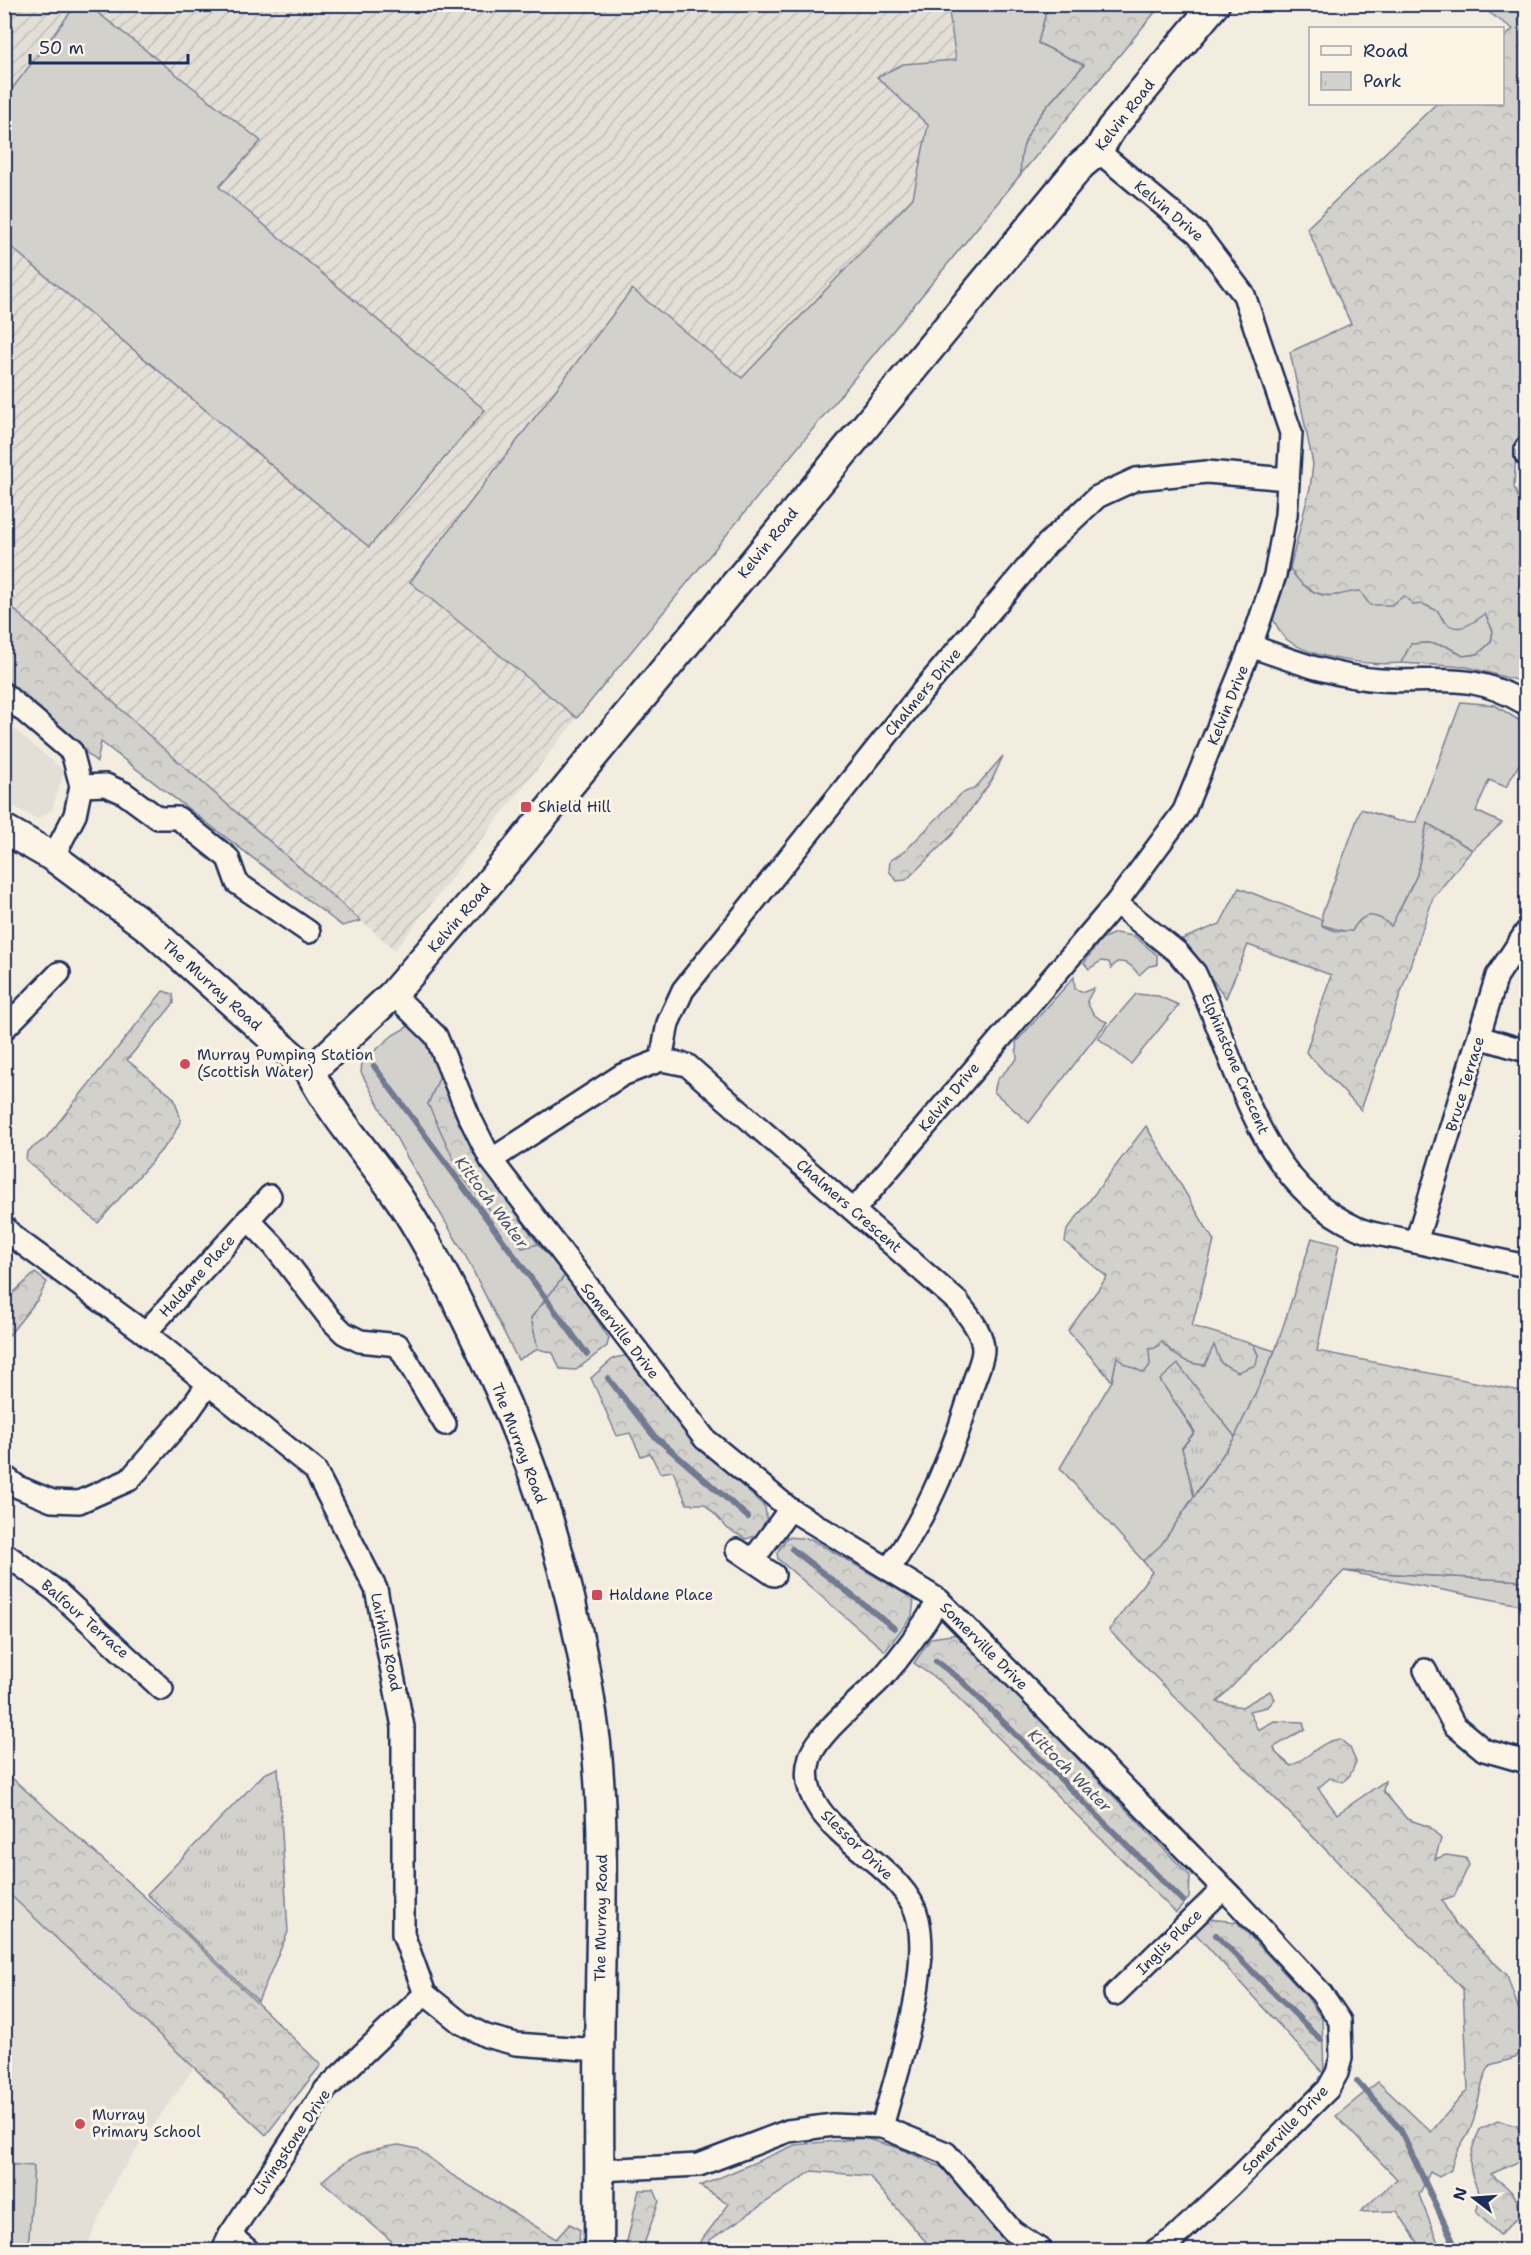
<svg xmlns="http://www.w3.org/2000/svg" width="1531" height="2255" font-family="'Shantell Sans',sans-serif">
<style>
.built{fill:#e3dfd6}
.industrial{fill:url(#industrial-furrows)}
.grass{fill:#d3d1cc;stroke:#778095;stroke-width:1.5}
.forest{fill:url(#forest-crowns);stroke:#778095;stroke-width:1.5}
.park{fill:url(#park-tufts);stroke:#778095;stroke-width:1.5}
.lines{fill:none;stroke-linecap:round;stroke-linejoin:round}
.stream{stroke:#707a91;stroke-width:6}
.street-casing{stroke:#1b2f5e;stroke-width:26}
.secondary-casing{stroke:#1b2f5e;stroke-width:33}
.street{stroke:#fcf5e5;stroke-width:21}
.secondary{stroke:#fcf5e5;stroke-width:28}
.poi-dot{fill:#d1495b;stroke:#fcf5e5;stroke-width:2}
.labels{text-anchor:middle;stroke-width:6;stroke-linejoin:round;paint-order:stroke}
.street-label{font-size:15px;fill:#1b2f5e;stroke:#fcf5e5}
.poi-label{font-size:15px;fill:#1b2f5e;stroke:#fcf5e5;text-anchor:start}
.water-label{font-size:16px;font-style:italic;fill:#465478;stroke:#fcf5e5}
</style>
<defs>
<pattern id="industrial-furrows" width="10" height="10" patternUnits="userSpaceOnUse" patternTransform="scale(1.5)"><rect width="10" height="10" fill="#e3dfd6"/><path d="M-1 1l2-2M0 10L10 0M9 11l2-2" fill="none" stroke="#c2c0ba"/></pattern>
<pattern id="forest-crowns" width="20" height="18" patternUnits="userSpaceOnUse" patternTransform="scale(1.5)"><rect width="20" height="18" fill="#d3d1cc"/><path d="M2 6a3 3 0 1 1 6 0M12 15a3 3 0 1 1 6 0" fill="none" stroke="#b5b4b2"/></pattern>
<pattern id="park-tufts" width="24" height="20" patternUnits="userSpaceOnUse" patternTransform="scale(1.5)"><rect width="24" height="20" fill="#d3d1cc"/><path d="M3 7l-1-3M5 7V3M7 7l1-3M15 17l-1-3M17 17v-4M19 17l1-3" fill="none" stroke="#b5b4b2"/></pattern>
</defs>
<rect width="100%" height="100%" fill="#f3ede0"/>
<filter id="ink" filterUnits="userSpaceOnUse"><feTurbulence type="fractalNoise" baseFrequency=".0167" numOctaves="2"/><feDisplacementMap in="SourceGraphic" scale="12" xChannelSelector="R" yChannelSelector="G"/><feConvolveMatrix kernelMatrix="1 2 1 2 8 2 1 2 1" color-interpolation-filters="sRGB"/></filter>
<g filter="url(#ink)">
<!-- built -->
<g class="built">
<polygon points="4,721 64,771 52,810 37,819 5,802"/>
<polygon points="4,1890 194,2068 116,2179 85,2250 5,2250"/>
</g>
<!-- industrial -->
<polygon class="industrial" points="4,5 1161,5 577,718 395,950 156,742 5,600"/>
<!-- grass -->
<g class="grass">
<polygon points="76,5 88,5 261,141 219,187 485,410 369,547 5,242 5,98"/>
<path d="M 948,5 L 1048,5 L 1038,43 L 1084,65 C 1057,96 1016,129 1021,174 L 577,718 L 410,582 L 632,289 L 742,378 L 913,198 L 928,125 L 877,77 L 903,64 L 956,60 Z"/>
<path d="M 1290,568 C 1299,585 1316,598 1337,595 C 1345,594 1352,589 1360,591 C 1370,593 1382,600 1391,605 L 1404,595 L 1438,611 L 1444,622 L 1485,613 L 1493,631 L 1491,642 L 1478,654 L 1463,656 L 1446,646 L 1428,643 L 1411,644 L 1401,663 C 1370,666 1312,659 1286,639 C 1280,635 1277,625 1273,619 Z"/>
<polygon points="1461,702 1495,705 1526,725 1526,752 1506,787 1489,780 1476,811 1502,823 1472,850 1427,823 1417,875 1392,927 1347,932 1322,925 1322,914 1361,809 1398,821 1416,822"/>
<path d="M 1115,933 L 1134,936 L 1157,955 L 1157,965 L 1149,966 L 1139,975 C 1133,967 1128,961 1117,962 L 1111,968 L 1109,962 L 1101,961 L 1089,969 L 1084,963 L 1101,939 Z"/>
<path d="M 1074,977 L 1075,989 L 1084,992 L 1094,988 L 1087,1001 C 1091,1013 1096,1018 1107,1022 L 1029,1123 L 994,1092 L 997,1080 L 1017,1059 L 1016,1042 Z"/>
<polygon points="1136,994 1158,996 1179,1005 1131,1064 1098,1038"/>
<polygon points="412,1024 436,1059 440,1076 428,1104 522,1248 538,1244 566,1274 531,1318 538,1349 518,1360 464,1253 405,1154 361,1072 362,1062 393,1035"/>
<path d="M 1162,1342 C 1173,1355 1188,1364 1204,1365 L 1214,1344 L 1258,1355 L 1253,1344 L 1275,1351 L 1235,1437 L 1178,1365 L 1161,1380 L 1194,1432 L 1182,1448 L 1194,1496 L 1161,1546 L 1143,1561 L 1060,1468 L 1112,1381 L 1117,1355 L 1149,1348 Z"/>
<polygon points="1344,1571 1526,1581 1526,1606"/>
<polygon points="4,2164 34,2166 28,2250 5,2250"/>
</g>
<!-- forest -->
<g class="forest">
<path d="M 1048,5 L 1161,5 L 1021,174 C 1016,128 1057,97 1084,65 L 1038,43 Z"/>
<path d="M 1478,5 L 1526,5 L 1526,417 L 1516,447 L 1514,487 L 1526,518 L 1526,678 L 1523,682 L 1467,667 L 1401,663 L 1411,644 L 1428,643 L 1446,646 L 1463,656 L 1478,654 L 1491,642 L 1493,631 L 1485,614 C 1467,628 1451,637 1438,611 L 1423,604 L 1414,605 L 1404,596 L 1391,605 L 1370,605 L 1360,591 C 1352,591 1345,594 1337,595 C 1316,598 1299,585 1290,568 L 1310,488 L 1313,464 L 1290,352 L 1351,324 L 1307,228 L 1436,104 L 1502,104 L 1503,39 L 1513,29 Z"/>
<polygon points="4,600 156,742 361,921 342,926 101,742 97,762 5,681"/>
<polygon points="1003,756 992,780 952,835 906,880 897,881 889,871 890,861 906,850 961,794 976,787"/>
<path d="M 1427,823 L 1472,850 L 1433,898 L 1361,1110 L 1306,1052 L 1331,975 L 1248,945 L 1226,998 L 1182,939 L 1220,924 L 1239,888 L 1322,920 L 1322,926 L 1336,931 L 1352,931 C 1363,910 1376,913 1391,926 L 1417,875 Z"/>
<polygon points="163,991 173,994 174,1003 127,1060 174,1098 181,1120 172,1138 98,1223 26,1160 27,1152 46,1138"/>
<polygon points="440,1076 471,1145 538,1244 522,1248 461,1175 428,1104"/>
<path d="M 1146,1126 L 1214,1241 L 1192,1326 L 1253,1344 L 1258,1355 L 1256,1365 L 1238,1372 L 1221,1363 L 1214,1345 L 1205,1365 C 1184,1364 1176,1356 1162,1342 L 1155,1348 L 1149,1349 L 1150,1365 L 1144,1373 L 1123,1363 L 1117,1356 L 1112,1381 L 1068,1331 L 1107,1277 L 1065,1242 L 1067,1230 Z"/>
<path d="M 1312,1238 L 1339,1245 L 1317,1351 L 1526,1392 L 1526,1581 L 1344,1571 L 1217,1702 L 1242,1707 L 1270,1691 L 1275,1699 L 1268,1707 L 1249,1711 L 1258,1730 L 1274,1721 L 1303,1722 L 1305,1729 L 1274,1747 L 1276,1753 L 1291,1766 C 1308,1758 1321,1741 1340,1739 L 1350,1748 L 1356,1762 L 1350,1775 L 1343,1782 L 1330,1778 L 1318,1788 L 1337,1814 L 1385,1781 L 1383,1791 L 1407,1819 L 1430,1827 L 1441,1839 L 1435,1859 L 1446,1855 L 1466,1858 L 1469,1865 L 1454,1897 L 1442,1901 L 1456,1925 L 1507,1975 L 1521,2016 L 1525,2034 L 1523,2049 L 1515,2058 L 1490,2065 C 1480,2083 1479,2100 1474,2119 C 1468,2140 1454,2148 1451,2170 L 1439,2177 L 1430,2172 L 1419,2195 L 1441,2250 L 1423,2250 L 1397,2211 L 1360,2212 L 1397,2179 L 1336,2116 L 1378,2082 L 1431,2132 L 1468,2089 L 1463,1989 L 1109,1630 L 1152,1572 L 1143,1561 L 1161,1545 L 1235,1437 L 1275,1351 Z"/>
<polygon points="35,1273 47,1282 38,1299 5,1340 5,1287 13,1293"/>
<polygon points="566,1274 609,1338 607,1346 576,1370 560,1369 553,1353 538,1349 531,1318"/>
<polygon points="629,1355 702,1449 765,1507 767,1524 755,1536 746,1539 728,1529 705,1504 687,1504 673,1471 660,1473 650,1453 641,1456 630,1433 617,1436 591,1378 614,1358"/>
<polygon points="787,1537 811,1539 914,1599 912,1616 885,1651 778,1559 777,1553"/>
<polygon points="958,1634 1190,1876 1189,1898 1176,1913 946,1686 914,1663 931,1638"/>
<polygon points="4,1771 186,1934 321,2065 266,2135 5,1890"/>
<polygon points="1209,1919 1237,1922 1307,1997 1322,2019 1324,2074 1195,1933"/>
<path d="M 1498,2121 L 1517,2126 L 1525,2145 L 1520,2161 L 1491,2174 C 1507,2188 1520,2193 1519,2216 L 1500,2235 L 1476,2212 L 1481,2196 C 1466,2168 1467,2157 1480,2129 Z"/>
<polygon points="864,2138 899,2148 945,2169 1018,2250 933,2250 869,2176 812,2171 710,2240 706,2250 694,2250 729,2204 700,2186 795,2145"/>
<path d="M 399,2145 L 418,2149 L 452,2175 L 556,2239 L 570,2224 L 580,2230 L 578,2250 L 402,2250 L 322,2181 C 347,2158 365,2149 399,2145 Z"/>
<polygon points="639,2190 654,2190 659,2201 642,2250 625,2250"/>
</g>
<!-- park -->
<g class="park">
<polygon points="1178,1364 1235,1437 1194,1496 1182,1448 1195,1432 1160,1380"/>
<polygon points="278,1768 288,1932 258,2001 147,1894 264,1774"/>
</g>
<g class="lines">
<!-- stream -->
<g class="stream">
<polyline points="374,1066 587,1354"/>
<polyline points="608,1378 653,1435 748,1517"/>
<polyline points="792,1549 894,1628"/>
<polyline points="936,1661 961,1680 1183,1901"/>
<polyline points="1216,1935 1321,2040"/>
<polyline points="1357,2081 1400,2129 1457,2250"/>
</g>
<defs>
<g id="street">
<polyline points="1526,448 1526,455"/>
<path d="M 1251,646 C 1293,661 1335,677 1380,680 C 1439,684 1470,670 1526,704"/>
<polyline points="4,694 72,752 81,786 75,815 53,857"/>
<polyline points="81,786 106,785 124,793 158,818 178,818 228,858 237,883 309,932"/>
<path d="M 1116,903 L 1178,953 L 1195,973 C 1238,1063 1257,1183 1357,1228 C 1372,1235 1391,1236 1406,1240 C 1446,1249 1486,1257 1526,1266"/>
<polyline points="393,994 436,1036 469,1116 491,1160 705,1439 790,1509 939,1600 1232,1897 1321,1993 1340,2021 1341,2058 1337,2073 1328,2089 1230,2186 1172,2240 1156,2250"/>
<polyline points="4,1029 59,973"/>
<polyline points="1479,1037 1526,1051"/>
<polyline points="661,1060 668,1023 683,990 921,693 1047,544 1097,497 1136,479 1207,472 1288,479"/>
<path d="M 491,1160 L 622,1075 L 661,1060 L 687,1065 L 958,1302 C 968,1316 983,1331 983,1350 C 983,1359 977,1372 974,1381 C 957,1442 928,1517 889,1568"/>
<polyline points="854,1210 1116,903 1184,811 1251,646 1275,575 1286,515 1291,433 1244,295 1198,234 1098,151"/>
<polyline points="248,1219 274,1246 331,1320 344,1333 360,1341 398,1345 445,1424"/>
<polyline points="4,1227 15,1238 145,1333 315,1470 376,1589 403,1727 403,1934 425,1994 461,2023 486,2036 516,2044 599,2050"/>
<polyline points="1416,1242 1497,976 1526,932"/>
<polyline points="145,1333 270,1196"/>
<polyline points="4,1476 18,1487 52,1501 79,1502 129,1480 187,1414 208,1384"/>
<polyline points="737,1550 774,1575"/>
<polyline points="4,1553 56,1591 162,1689"/>
<polyline points="753,1560 790,1509"/>
<polyline points="1425,1670 1454,1725 1484,1750 1526,1762"/>
<polyline points="1115,1994 1223,1889"/>
<path d="M 882,2127 C 897,2069 931,1977 918,1919 C 905,1859 788,1827 810,1757 C 819,1732 864,1697 883,1677 C 905,1652 922,1628 939,1600"/>
<polyline points="600,2170 699,2165 788,2131 833,2125 882,2127 946,2153 1012,2231 1041,2250"/>
<polyline points="230,2235 248,2250"/>
<polyline points="223,2250 230,2235 325,2090 425,1994"/>
</g>
<g id="secondary">
<path d="M 4,829 L 53,857 L 150,929 L 310,1072 C 334,1118 371,1157 400,1200 C 433,1250 460,1306 486,1360 C 543,1480 580,1611 596,1743 C 605,1826 601,1911 600,1994 C 598,2079 600,2165 599,2250"/>
<polyline points="310,1072 393,994 487,885 1081,165 1098,151 1111,129 1215,4"/>
</g>
</defs>
<!-- street casing -->
<use href="#street" class="street-casing"/>
<!-- secondary casing -->
<use href="#secondary" class="secondary-casing"/>
<!-- street -->
<use href="#street" class="street"/>
<!-- secondary -->
<use href="#secondary" class="secondary"/>
</g>
</g>
<!-- markers -->
<g class="poi-dot">
<rect x="520" y="801" width="12" height="12" rx="3"/>
<circle cx="185" cy="1064" r="6"/>
<rect x="591" y="1589" width="12" height="12" rx="3"/>
<circle cx="80" cy="2124" r="6"/>
</g>
<g class="labels">
<!-- street labels -->
<g class="street-label">
<text transform="translate(1125 115) rotate(-52)" y="5">Kelvin Road</text>
<text transform="translate(1169 211) rotate(40)" y="5">Kelvin Drive</text>
<text transform="translate(768 543) rotate(-51)" y="5">Kelvin Road</text>
<text transform="translate(923 692) rotate(-50)" y="5">Chalmers Drive</text>
<text transform="translate(1228 705) rotate(-68)" y="5">Kelvin Drive</text>
<text transform="translate(459 918) rotate(-49)" y="5">Kelvin Road</text>
<text transform="translate(212 985) rotate(42)" y="5">The Murray Road</text>
<text transform="translate(1235 1064) rotate(67)" y="5">Elphinstone Crescent</text>
<text transform="translate(1465 1084) rotate(-73)" y="5">Bruce Terrace</text>
<text transform="translate(949 1097) rotate(-50)" y="5">Kelvin Drive</text>
<text transform="translate(849 1206) rotate(41)" y="5">Chalmers Crescent</text>
<text transform="translate(197 1276) rotate(-48)" y="5">Haldane Place</text>
<text transform="translate(620 1331) rotate(52)" y="5">Somerville Drive</text>
<text transform="translate(519 1443) rotate(69)" y="5">The Murray Road</text>
<text transform="translate(85 1619) rotate(41)" y="5">Balfour Terrace</text>
<text transform="translate(386 1642) rotate(78)" y="5">Lairhills Road</text>
<text transform="translate(984 1646) rotate(45)" y="5">Somerville Drive</text>
<text transform="translate(857 1845) rotate(44)" y="5">Slessor Drive</text>
<text transform="translate(601 1918) rotate(-89)" y="5">The Murray Road</text>
<text transform="translate(1169 1942) rotate(-45)" y="5">Inglis Place</text>
<text transform="translate(1285 2130) rotate(-46)" y="5">Somerville Drive</text>
<text transform="translate(292 2142) rotate(-56)" y="5">Livingstone Drive</text>
</g>
<!-- poi labels -->
<g class="poi-label">
<text x="538" y="812">Shield Hill</text>
<text x="197" y="1060">Murray Pumping Station<tspan x="197" dy="17">(Scottish Water)</tspan></text>
<text x="609" y="1600">Haldane Place</text>
<text x="92" y="2120">Murray<tspan x="92" dy="17">Primary School</tspan></text>
</g>
<!-- water labels -->
<g class="water-label">
<text transform="translate(492 1202) rotate(53)" y="6">Kittoch Water</text>
<text transform="translate(1070 1770) rotate(45)" y="6">Kittoch Water</text>
</g>
</g>
<!-- margin -->
<rect width="1531" height="2255" fill="none" stroke="#fcf5e5" stroke-width="24"/>
<rect x="12" y="12" width="1507" height="2231" fill="none" stroke="#1b2f5e" stroke-width="2" filter="url(#ink)"/>
<!-- legend -->
<rect x="1309" y="27" width="195" height="78" fill="#fcf5e5" stroke="#a2a6af" stroke-width="1.5"/>
<rect x="1321" y="46" width="30" height="9" fill="#fcf5e5" stroke="#a2a6af" stroke-width="1.5"/>
<text x="1363" y="57" font-size="18" fill="#1b2f5e">Road</text>
<rect x="1321" y="72" width="30" height="18" fill="url(#park-tufts)" stroke="#a2a6af" stroke-width="1.5"/>
<text x="1363" y="87" font-size="18" fill="#1b2f5e">Park</text>
<!-- north arrow -->
<g transform="translate(1474 2198) rotate(287)" stroke="#fcf5e5" stroke-width="4.5" paint-order="stroke">
<path d="M0-4.5L10 22L0 15L-10 22Z" fill="#1b2f5e"/>
<text y="-9" font-size="16" font-weight="bold" text-anchor="middle" fill="#1b2f5e">N</text>
</g>
<!-- scale -->
<path d="M30 54v9h158v-9" fill="none" stroke="#1b2f5e" stroke-width="3"/>
<text x="39" y="54" font-size="18" fill="#1b2f5e" stroke="#fcf5e5" stroke-width="4.5" paint-order="stroke">50 m</text>
</svg>
